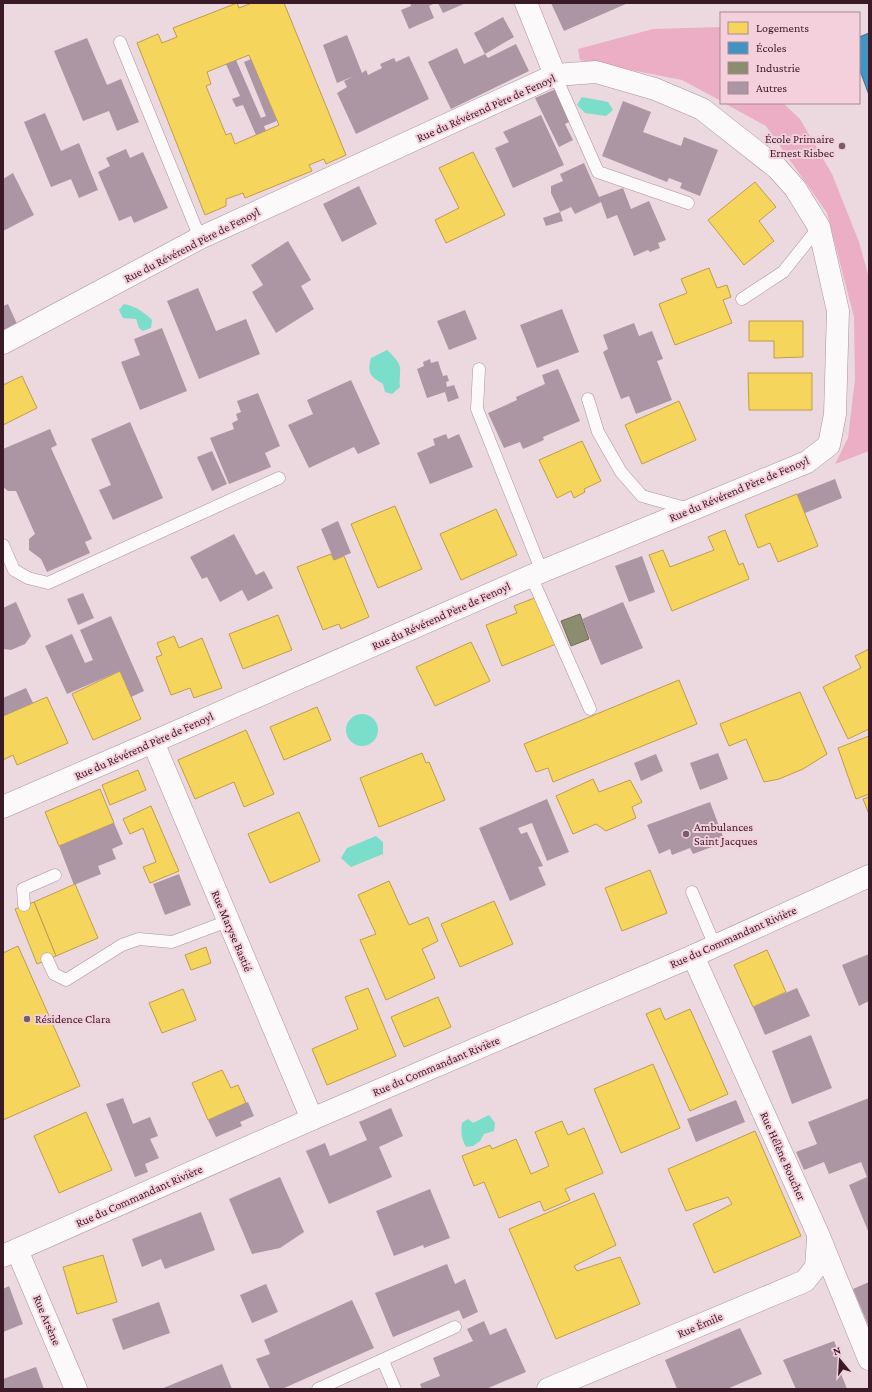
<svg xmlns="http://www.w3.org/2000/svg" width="872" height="1392" font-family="'Crimson Pro',serif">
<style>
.green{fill:#ebaec5}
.water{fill:#7bdeca}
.homes{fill:#f6d55c;stroke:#be9d4c;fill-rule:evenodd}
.schools{fill:#4393c3;stroke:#406f94}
.industry{fill:#8c8c6e;stroke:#736a59}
.building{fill:#ac96a3}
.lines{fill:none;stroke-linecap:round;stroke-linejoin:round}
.service-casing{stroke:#ab939c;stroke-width:13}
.minor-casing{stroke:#ab939c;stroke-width:23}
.tertiary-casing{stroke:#ab939c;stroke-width:23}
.service{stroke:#fcf9fa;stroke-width:12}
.minor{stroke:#fcf9fa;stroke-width:22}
.tertiary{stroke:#fcf9fa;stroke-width:22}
.poi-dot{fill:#785c67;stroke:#f4d0dc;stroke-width:1.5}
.labels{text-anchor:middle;stroke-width:4;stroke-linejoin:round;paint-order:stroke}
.street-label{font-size:12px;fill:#3a1a27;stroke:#f4d0dc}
.poi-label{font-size:12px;fill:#3a1a27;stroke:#f4d0dc;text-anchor:start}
</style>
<rect width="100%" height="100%" fill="#ecd8df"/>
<!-- green -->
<g class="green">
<polygon points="721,27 721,101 682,80 580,60 578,49 653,29"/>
<polygon points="724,103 783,103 800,119 832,174 859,242 869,278 869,451 835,464 848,438 855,379 854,317 827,213 766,126"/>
</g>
<!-- water -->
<g class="water">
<polygon points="582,97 608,102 613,110 606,116 585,113 577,105"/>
<path d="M 124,304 C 135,306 144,312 152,320 L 151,328 L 143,331 L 139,328 L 136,319 L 123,318 L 119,310 Z"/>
<path d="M 387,350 C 394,357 402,363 400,374 C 400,378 399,382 400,387 L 392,394 L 385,392 L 383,384 C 370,376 367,373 371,358 Z"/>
<circle cx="362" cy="730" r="16"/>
<polygon points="376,836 383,842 383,854 351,867 341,858 347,848"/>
<path d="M 489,1115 L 495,1123 L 494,1131 L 484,1134 L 480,1141 L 473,1146 L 466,1147 C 461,1138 461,1132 462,1123 L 468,1119 L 473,1123 Z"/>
</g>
<!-- homes -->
<g class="homes">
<path d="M 237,3 L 239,8 L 252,3 L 284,3 L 346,155 L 326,164 L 324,159 L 309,165 L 312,171 L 245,198 L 243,193 L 226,199 L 226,206 L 205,215 L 137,43 L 158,34 L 162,43 L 177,37 L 173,28 ZM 249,55 L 279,125 L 235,144 L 231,133 L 226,135 L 206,86 L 211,84 L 207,72 Z"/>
<polygon points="473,152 505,215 446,243 435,220 459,208 439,168"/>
<polygon points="755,182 776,207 759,221 774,241 744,265 708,220"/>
<polygon points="709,268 717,288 727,285 731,297 723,300 732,323 675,345 659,304 687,293 681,279"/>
<polygon points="749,321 803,321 803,357 774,358 774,341 749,341"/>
<polygon points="748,373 812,373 812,410 749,410"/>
<polygon points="22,376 37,408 3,425 3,385"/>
<polygon points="679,401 696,440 642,464 625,425"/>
<polygon points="582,441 601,481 584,489 585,492 574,498 571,491 557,498 539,460"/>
<polygon points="797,494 818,546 778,562 770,543 758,548 745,515"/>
<polygon points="395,506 422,569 378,588 351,524"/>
<polygon points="496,509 517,555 461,580 440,534"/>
<polygon points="725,530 739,565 743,563 749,579 672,611 649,555 663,550 670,567 714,550 708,537"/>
<polygon points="331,554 334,560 344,556 369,617 341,629 339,624 323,630 297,567"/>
<polygon points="537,597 556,644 502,666 486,625 517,613 514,606"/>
<polygon points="278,615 292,650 243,669 229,634"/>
<polygon points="174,636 179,648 202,638 222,688 194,698 190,688 171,695 156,657 162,655 157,643"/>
<polygon points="471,642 490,681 435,706 416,667"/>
<polygon points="869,649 869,729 848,739 823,687 861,668 855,656"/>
<polygon points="120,671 141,719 93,740 72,694"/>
<polygon points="679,680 697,724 553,782 548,768 536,772 524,744"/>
<polygon points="800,692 827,754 803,769 779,779 764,782 746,739 729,746 720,724"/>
<polygon points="47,697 68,743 17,765 13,755 3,760 3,716"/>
<polygon points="317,707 331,740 284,760 270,727"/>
<polygon points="246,730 274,794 244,807 234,782 195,799 178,760"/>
<polygon points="869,736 869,794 856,799 838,748"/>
<polygon points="422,753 426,763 429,762 445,800 379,827 360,778"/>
<polygon points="138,770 146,790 110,805 102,785"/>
<polygon points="593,779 599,792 630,780 642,802 632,807 636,818 606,831 596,824 573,834 556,796"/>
<polygon points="100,789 114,823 59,846 45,812"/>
<polygon points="869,797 869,814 863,799"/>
<polygon points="151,806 179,871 150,883 143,867 156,862 143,828 130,834 123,819"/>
<polygon points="299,812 320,861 270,883 248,834"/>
<polygon points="650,870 667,913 622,931 605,888"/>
<polygon points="389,881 409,925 428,917 438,941 422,949 435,978 386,1000 360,940 376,934 358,895"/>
<polygon points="75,884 98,938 56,956 34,902"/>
<polygon points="494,901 513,944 460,967 441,924"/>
<polygon points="34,902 56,956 37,964 15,909"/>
<polygon points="18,946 80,1086 3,1120 3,953"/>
<polygon points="206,947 211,963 191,970 185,955"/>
<polygon points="767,950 786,992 753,1007 734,965"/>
<polygon points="368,988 396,1056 327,1085 312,1049 358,1029 345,997"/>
<polygon points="183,989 196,1020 162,1033 149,1003"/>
<polygon points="438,997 451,1027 404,1047 391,1017"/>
<polygon points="660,1008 665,1020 690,1009 728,1094 690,1111 646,1014"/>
<polygon points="653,1064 680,1128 621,1153 594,1089"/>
<polygon points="222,1070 231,1088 238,1085 246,1103 208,1120 192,1083"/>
<polygon points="86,1112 112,1170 59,1193 34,1136"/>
<polygon points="562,1121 568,1135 584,1128 603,1173 565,1189 570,1200 544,1211 540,1201 499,1218 484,1182 474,1186 462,1156 490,1145 492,1149 516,1139 531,1174 549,1166 535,1132"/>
<polygon points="755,1131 801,1236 714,1273 693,1224 732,1204 728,1197 686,1211 668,1169"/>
<polygon points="594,1193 616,1245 574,1266 577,1271 620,1257 640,1304 556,1339 509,1229"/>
<polygon points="103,1255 117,1302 77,1314 63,1267"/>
</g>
<!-- schools -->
<polygon class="schools" points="869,33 869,95 859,68 859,37"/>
<!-- industry -->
<polygon class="industry" points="580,614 589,639 571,646 561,621"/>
<!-- building -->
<g class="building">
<polygon points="410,3 435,3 429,6 434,18 409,29 401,10 411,6"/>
<polygon points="438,3 466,3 443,13"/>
<polygon points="551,3 628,3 564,31"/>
<polygon points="503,17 514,37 485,54 474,33"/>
<polygon points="347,35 362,73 366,70 368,75 382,68 380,64 394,58 396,62 409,56 429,99 356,134 337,93 347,87 344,81 354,76 337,83 323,45"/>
<polygon points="87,38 107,85 121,79 139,122 117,131 109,111 83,121 54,51"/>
<polygon points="516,44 529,71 451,109 428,62 457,48 464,64 485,54 488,58"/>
<polygon points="251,59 277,121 264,126 266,131 256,135 243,105 236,107 232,99 240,96 226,64 236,60 261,118 266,116 244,62"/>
<polygon points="556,89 571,121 565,124 573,140 559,147 535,98"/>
<polygon points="623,101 651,112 643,132 681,146 684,137 718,150 700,196 680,188 682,183 669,178 667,182 602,156"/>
<polygon points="45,113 61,151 79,143 98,190 79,198 71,179 51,187 24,122"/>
<polygon points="541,115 564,165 513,188 495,148 509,142 503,132"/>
<polygon points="126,149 130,158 143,152 168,208 134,223 131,216 119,221 98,172 110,166 106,158"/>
<polygon points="584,163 599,197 623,188 631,209 649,201 666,240 658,243 660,248 650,252 648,250 634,256 617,215 607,219 601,202 575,214 571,207 560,212 551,193 551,186 563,181 560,174"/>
<polygon points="13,173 34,215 3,231 3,179"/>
<polygon points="359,186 377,224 342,242 323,204"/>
<polygon points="560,212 563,221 546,226 543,218"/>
<polygon points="288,241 311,280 301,286 314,309 276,333 252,292 263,285 251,265"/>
<polygon points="198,288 216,331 246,319 260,354 199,379 167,301"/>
<polygon points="8,304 17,324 3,331 3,306"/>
<polygon points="562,309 579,352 537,368 520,325"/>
<polygon points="465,310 477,339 449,350 437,321"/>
<polygon points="634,323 639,336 652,331 663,359 657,361 672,400 636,414 629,396 621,399 603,352 608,349 603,335"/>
<polygon points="162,328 187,391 140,410 121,362 140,355 134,339"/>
<polygon points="430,359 431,363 438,361 443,376 447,375 449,381 446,382 447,387 454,385 459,398 448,402 445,392 427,398 417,369 424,366 423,362"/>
<polygon points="558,369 580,421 543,437 544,440 523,449 520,442 504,448 488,413 517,400 516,397 545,384 542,375"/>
<polygon points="351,380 380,444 358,454 354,447 309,468 288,425 313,414 307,400"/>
<polygon points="258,393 280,446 265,453 271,467 229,484 210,438 234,429 232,423 238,420 236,414 241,412 237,401"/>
<polygon points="130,422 163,498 113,520 99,490 111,485 91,439"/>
<polygon points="50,429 57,445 51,448 92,539 85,542 90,553 47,572 41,559 29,550 29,539 35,534 16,491 8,491 3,487 3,449"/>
<polygon points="446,434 448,439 459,434 473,467 430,484 417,453 435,445 433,439"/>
<polygon points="212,451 227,484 212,491 197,457"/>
<polygon points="835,479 842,498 805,513 797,494"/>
<polygon points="338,521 351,553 334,560 321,529"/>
<polygon points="234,534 256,575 264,571 273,588 248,601 242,590 220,602 207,577 202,579 190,557"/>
<polygon points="642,556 655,592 629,602 615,566"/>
<polygon points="83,593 94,618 78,625 67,599"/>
<polygon points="16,602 31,636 25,644 11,650 3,649 3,608"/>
<polygon points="623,602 643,648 601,665 582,619"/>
<polygon points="111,616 144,691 131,697 120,671 67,694 45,646 72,634 85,663 93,660 80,630"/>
<polygon points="26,688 33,703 3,716 3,698"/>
<polygon points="718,753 728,779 700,790 690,763"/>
<polygon points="656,754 663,771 641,781 634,763"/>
<polygon points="547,799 569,852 547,861 532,823 518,828 521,834 527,832 543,866 538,867 546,885 510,901 479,828"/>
<polygon points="710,802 725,842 693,854 690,848 672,855 670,849 659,854 647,825"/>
<polygon points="114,823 123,844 112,849 116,859 98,866 101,874 74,885 59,846"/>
<polygon points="179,874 191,905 165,915 153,884"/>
<polygon points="869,954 869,1001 859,1006 842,965"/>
<polygon points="797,988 810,1016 765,1035 753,1007"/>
<polygon points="811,1035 832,1088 792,1104 772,1051"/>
<polygon points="123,1098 133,1124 150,1117 158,1136 150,1139 159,1158 145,1164 148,1172 135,1177 106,1104"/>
<polygon points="869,1098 869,1233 849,1185 867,1177 861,1162 829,1174 824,1162 804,1170 796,1152 817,1144 808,1122"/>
<polygon points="736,1100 745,1122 696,1142 687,1119"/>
<polygon points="248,1102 254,1116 240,1122 242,1126 216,1137 208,1120"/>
<polygon points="391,1108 403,1136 379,1147 392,1177 329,1204 306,1151 325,1143 330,1156 367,1140 359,1122"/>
<polygon points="280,1177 304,1232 280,1248 252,1254 229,1199"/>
<polygon points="430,1189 450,1238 424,1248 423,1245 394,1256 376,1211"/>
<polygon points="201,1212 215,1250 165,1269 161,1259 142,1267 132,1239"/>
<polygon points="447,1264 455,1284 465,1279 478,1312 463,1319 459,1310 393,1337 375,1293"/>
<polygon points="869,1282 869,1327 853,1289"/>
<polygon points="266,1284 278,1312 252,1323 240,1295"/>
<polygon points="9,1286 23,1324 3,1332 3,1289"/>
<polygon points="352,1300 374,1348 282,1389 270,1389 256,1359 270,1354 264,1340"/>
<polygon points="159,1302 170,1333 123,1350 112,1319"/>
<polygon points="484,1321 490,1335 506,1328 526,1372 486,1389 422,1389 420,1384 440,1376 433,1358 473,1341 467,1329"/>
<polygon points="740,1328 762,1374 727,1389 677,1389 665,1360"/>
<polygon points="834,1341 846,1369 840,1371 847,1389 796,1389 783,1360"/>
<polygon points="222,1364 232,1389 161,1389"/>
<polygon points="36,1367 44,1389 3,1389 3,1379"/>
</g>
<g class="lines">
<defs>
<g id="service">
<polyline points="120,42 200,238"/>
<polyline points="555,75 598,172 688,203"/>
<polyline points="742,299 783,272 819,227"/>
<polyline points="479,369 477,409 542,572"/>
<polyline points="588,399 598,432 621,472 642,496 689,509"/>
<polyline points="3,545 14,570 28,578 48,583 279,478"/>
<polyline points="531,576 590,709"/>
<polyline points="692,892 715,946"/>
<polyline points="24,905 23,889 55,875"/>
<polyline points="47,959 54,974 66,980 122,945 139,939 172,942 228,921"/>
<polyline points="383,1361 395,1389"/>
<polyline points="318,1389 455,1327"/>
</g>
<g id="minor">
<polyline points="526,3 555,75"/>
<polyline points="3,343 200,238 555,75 596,72 655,89 702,109 777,168 795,188 819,227 838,311 835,414 829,445 807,462 531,576 153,742"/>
<polyline points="693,956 818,1234 869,1359"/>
<polyline points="17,1250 76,1389"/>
<polyline points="548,1389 805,1281 816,1267 818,1239"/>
</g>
<g id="tertiary">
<polyline points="3,807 153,742 312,1119"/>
<polyline points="3,1256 312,1119 693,956 869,876"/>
</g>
</defs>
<!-- service casing -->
<use href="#service" class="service-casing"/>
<!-- minor casing -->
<use href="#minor" class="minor-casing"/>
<!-- tertiary casing -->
<use href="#tertiary" class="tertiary-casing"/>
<!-- service -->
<use href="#service" class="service"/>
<!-- minor -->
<use href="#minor" class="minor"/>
<!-- tertiary -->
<use href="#tertiary" class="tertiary"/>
</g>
<!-- markers -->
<g class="poi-dot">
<circle cx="842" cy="146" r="4"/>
<circle cx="686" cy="834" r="4"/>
<circle cx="27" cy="1019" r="4"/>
</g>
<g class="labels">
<!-- street labels -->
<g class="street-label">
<text transform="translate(486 108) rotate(-24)" y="4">Rue du Révérend Père de Fenoyl</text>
<text transform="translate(192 245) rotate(-27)" y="4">Rue du Révérend Père de Fenoyl</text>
<text transform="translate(739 489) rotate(-23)" y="4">Rue du Révérend Père de Fenoyl</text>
<text transform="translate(441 616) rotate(-24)" y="4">Rue du Révérend Père de Fenoyl</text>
<text transform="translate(144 746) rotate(-24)" y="4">Rue du Révérend Père de Fenoyl</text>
<text transform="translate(232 931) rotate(67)" y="4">Rue Maryse Bastié</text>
<text transform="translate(733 937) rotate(-24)" y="4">Rue du Commandant Rivière</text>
<text transform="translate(436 1066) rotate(-23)" y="4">Rue du Commandant Rivière</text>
<text transform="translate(783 1156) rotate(66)" y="4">Rue Hélène Boucher</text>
<text transform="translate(139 1196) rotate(-24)" y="4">Rue du Commandant Rivière</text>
<text transform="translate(47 1320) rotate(67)" y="4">Rue Arsène</text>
<text transform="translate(700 1325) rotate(-23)" y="4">Rue Émile</text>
</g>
<!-- poi labels -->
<g class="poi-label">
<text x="834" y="143" text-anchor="end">École Primaire<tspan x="834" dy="14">Ernest Risbec</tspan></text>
<text x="694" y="831">Ambulances<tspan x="694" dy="14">Saint Jacques</tspan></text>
<text x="35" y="1023">Résidence Clara</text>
</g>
</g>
<!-- border -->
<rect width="872" height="1392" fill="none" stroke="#3a1a27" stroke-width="8"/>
<!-- legend -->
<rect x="720" y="12" width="140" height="92" fill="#f4d0dc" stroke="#aa8794"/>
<rect x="728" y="22" width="20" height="12" fill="#f6d55c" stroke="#aa8794"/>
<text x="756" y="32" font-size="12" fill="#3a1a27">Logements</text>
<rect x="728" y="42" width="20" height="12" fill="#4393c3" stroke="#aa8794"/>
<text x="756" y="52" font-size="12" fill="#3a1a27">Écoles</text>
<rect x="728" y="62" width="20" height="12" fill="#8c8c6e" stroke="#aa8794"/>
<text x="756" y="72" font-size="12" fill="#3a1a27">Industrie</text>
<rect x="728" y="82" width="20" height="12" fill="#ac96a3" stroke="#aa8794"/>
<text x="756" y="92" font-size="12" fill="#3a1a27">Autres</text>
<!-- north arrow -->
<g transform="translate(840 1360) rotate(342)" stroke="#f4d0dc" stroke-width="3" paint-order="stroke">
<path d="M0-3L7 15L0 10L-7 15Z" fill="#3a1a27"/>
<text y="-6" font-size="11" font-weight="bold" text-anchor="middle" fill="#3a1a27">N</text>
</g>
</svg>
